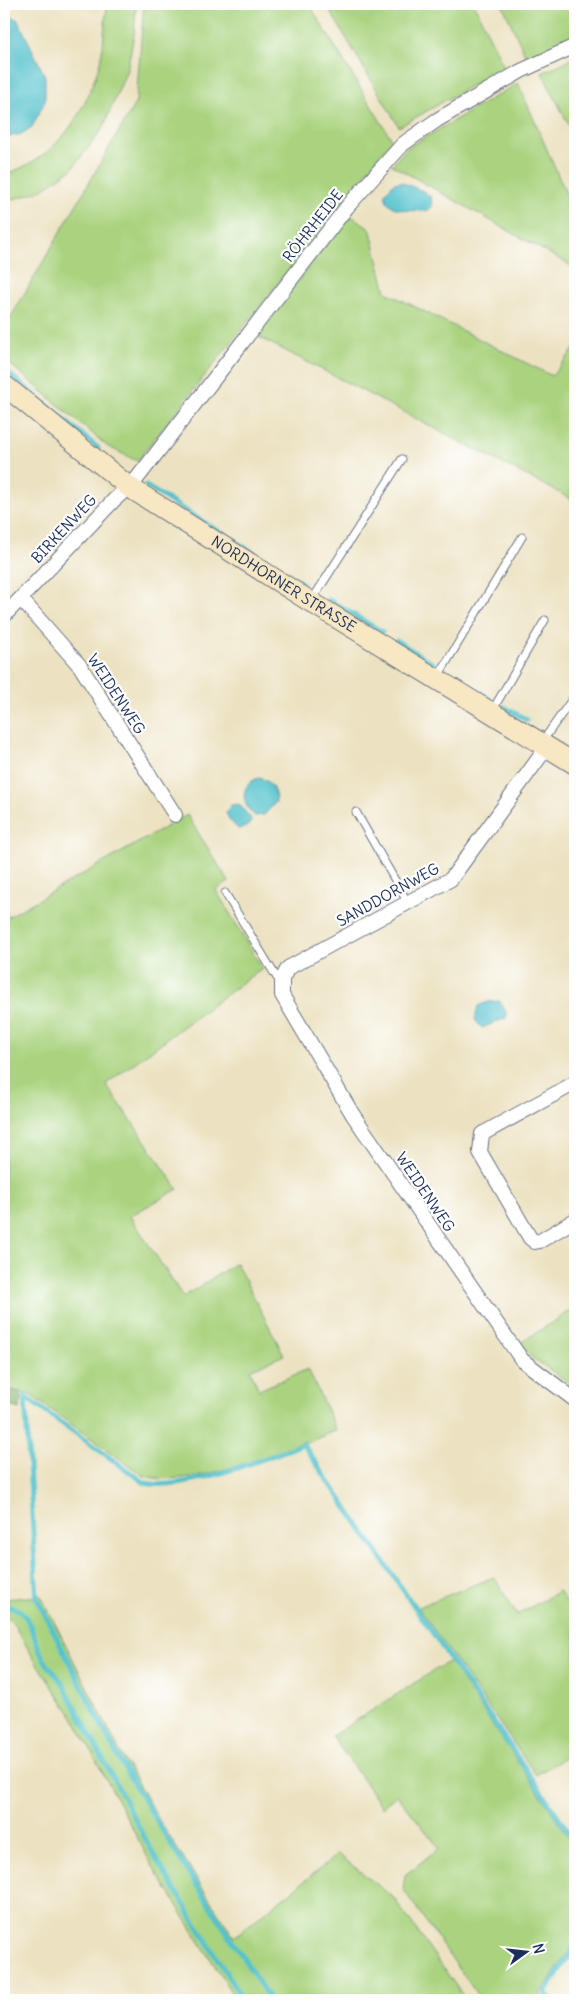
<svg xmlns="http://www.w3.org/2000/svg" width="579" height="2004" font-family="Delius,sans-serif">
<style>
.green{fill:#a9d37e;stroke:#62816e}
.forest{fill:#86b56d;stroke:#507266}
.water{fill:#55c2cc;stroke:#387895}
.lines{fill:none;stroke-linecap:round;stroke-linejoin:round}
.stream{stroke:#55c2cc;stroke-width:5}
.lane-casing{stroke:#646e81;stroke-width:9}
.street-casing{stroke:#646e81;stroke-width:16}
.secondary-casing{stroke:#646e81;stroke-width:22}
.lane{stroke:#fff;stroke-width:7}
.street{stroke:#fff;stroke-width:14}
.secondary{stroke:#f8e7c3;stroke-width:20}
.labels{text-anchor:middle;stroke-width:4.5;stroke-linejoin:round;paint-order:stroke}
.street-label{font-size:15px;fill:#1b2f5e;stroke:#fff}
</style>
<rect width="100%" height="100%" fill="#fff"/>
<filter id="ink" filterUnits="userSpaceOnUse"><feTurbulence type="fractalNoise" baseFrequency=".02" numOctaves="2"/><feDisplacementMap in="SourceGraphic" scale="10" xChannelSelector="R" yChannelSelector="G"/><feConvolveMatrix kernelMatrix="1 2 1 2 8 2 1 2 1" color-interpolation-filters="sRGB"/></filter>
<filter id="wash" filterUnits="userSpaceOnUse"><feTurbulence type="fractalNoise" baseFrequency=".0096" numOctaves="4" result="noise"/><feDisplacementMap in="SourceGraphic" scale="20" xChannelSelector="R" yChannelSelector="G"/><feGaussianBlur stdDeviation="1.12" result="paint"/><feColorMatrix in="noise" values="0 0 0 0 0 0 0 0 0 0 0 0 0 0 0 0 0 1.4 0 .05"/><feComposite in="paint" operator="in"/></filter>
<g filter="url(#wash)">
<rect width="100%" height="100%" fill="#ece2c1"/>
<!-- green -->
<g class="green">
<path d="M 105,4 L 136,4 L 134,35 L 127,70 L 103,128 L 72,169 L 40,191 L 4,202 L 4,175 C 58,156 82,119 99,66 C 104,48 104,26 107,8 Z"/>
<polygon points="144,4 309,4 392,140 137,461 107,446 4,359 4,329 136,102"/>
<polygon points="326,4 474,4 504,67 399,127"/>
<polygon points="502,4 575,4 575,35 527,59"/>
<polygon points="575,57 575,137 542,73"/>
<polygon points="518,83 575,214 575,268 392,165 407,148"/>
<polygon points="350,215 370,228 386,292 552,376 575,348 575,501 255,335"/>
<path d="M 187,815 L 229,882 L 216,890 L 262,968 L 106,1084 L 178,1189 L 130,1216 L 183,1297 L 236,1263 L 284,1355 L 250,1370 L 259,1390 L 308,1369 L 336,1430 L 307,1443 L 304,1441 C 263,1458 188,1488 144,1476 L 30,1395 L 4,1388 L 4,919 Z"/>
<polygon points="575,1308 575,1387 531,1357 520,1343"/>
<polygon points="494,1577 517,1615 559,1591 575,1614 575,1752 536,1775 418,1607"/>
<polygon points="41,1596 123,1758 162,1825 234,1937 338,1854 393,1897 466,2000 236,2000 153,1867 73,1717 37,1664 14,1625 4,1615 4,1599"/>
<polygon points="449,1661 575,1846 575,1943 540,1994 546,2000 481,2000 403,1889 405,1875 439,1848 397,1795 382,1807 332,1736"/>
</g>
<!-- forest -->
<polygon class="forest" points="4,1388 21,1393 20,1409 4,1405"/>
<!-- water -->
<g class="water">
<polygon points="4,14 6,14 18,20 45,76 45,101 32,127 21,134 4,138"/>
<path d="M 401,182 L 423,191 L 431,197 L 432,207 L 427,211 C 412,210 386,214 385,193 L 394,183 Z"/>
<path d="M 259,778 C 271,780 276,791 276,802 L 264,815 L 255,816 C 241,805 239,784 259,778 Z"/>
<path d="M 239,804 L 251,819 C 251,826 244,828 238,829 L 230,821 L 226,813 L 231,805 Z"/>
<polygon points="500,1001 507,1014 506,1018 482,1028 475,1020 478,1006 488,1002"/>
</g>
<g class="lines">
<!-- stream -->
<g class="stream">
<polyline points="96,4 97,6"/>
<polyline points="4,370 98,448"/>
<polyline points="146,486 302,583"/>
<polyline points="329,600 382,632"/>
<polyline points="397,641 434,664"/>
<polyline points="455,677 490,699"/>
<polyline points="504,707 527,720"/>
<path d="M 25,1397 L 145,1483 C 181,1492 268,1458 303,1444 L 575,1841"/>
<polyline points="25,1397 37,1599 120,1761 175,1851 270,2000"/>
<path d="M 4,1607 C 32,1603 33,1644 45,1661 C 50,1669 57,1675 62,1682 L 156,1859 L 243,2000"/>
<polyline points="552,2000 545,1993 575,1946"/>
</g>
</g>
</g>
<g filter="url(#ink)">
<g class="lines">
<defs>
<g id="lane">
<polyline points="312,600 402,459"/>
<polyline points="437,678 522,537"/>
<polyline points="492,711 545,620"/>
<polyline points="542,742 575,695"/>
<polyline points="356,812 408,903"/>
<polyline points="225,893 277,978 282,979"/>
</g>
<g id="street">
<polyline points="21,599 80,666 175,815"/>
<polyline points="4,616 114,500 135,481 347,207 403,144 437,120 521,71 575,46"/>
<polyline points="547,747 451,879 288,968 282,979 282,995 353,1115 522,1360 575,1400"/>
<polyline points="575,1083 482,1134 480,1152 530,1238 535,1242 540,1241 575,1220"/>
</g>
<g id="secondary">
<path id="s1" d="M 4,385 L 129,487 L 311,602 L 575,764"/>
</g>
</defs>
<!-- lane casing -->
<use href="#lane" class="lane-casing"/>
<!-- street casing -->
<use href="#street" class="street-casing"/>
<!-- secondary casing -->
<use href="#secondary" class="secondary-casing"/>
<!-- lane -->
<use href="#lane" class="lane"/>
<!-- street -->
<use href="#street" class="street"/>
<!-- secondary -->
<use href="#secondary" class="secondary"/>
</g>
</g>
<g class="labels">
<!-- street labels -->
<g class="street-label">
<text transform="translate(313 226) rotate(-52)" y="5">RÖHRHEIDE</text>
<text transform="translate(64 529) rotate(-47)" y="5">BIRKENWEG</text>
<text dy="5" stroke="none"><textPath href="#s1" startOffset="344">NORDHORNER STRASSE</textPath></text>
<text transform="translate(116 694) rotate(57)" y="5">WEIDENWEG</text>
<text transform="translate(388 895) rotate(-29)" y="5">SANDDORNWEG</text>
<text transform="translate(425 1192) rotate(56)" y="5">WEIDENWEG</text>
</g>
</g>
<!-- margin -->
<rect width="579" height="2004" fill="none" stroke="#fff" stroke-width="20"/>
<!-- north arrow -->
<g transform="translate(526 1952) rotate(75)" stroke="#ffffff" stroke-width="4" paint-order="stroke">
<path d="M0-4L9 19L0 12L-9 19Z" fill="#1b2f5e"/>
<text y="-8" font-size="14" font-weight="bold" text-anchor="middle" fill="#1b2f5e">N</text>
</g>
</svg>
